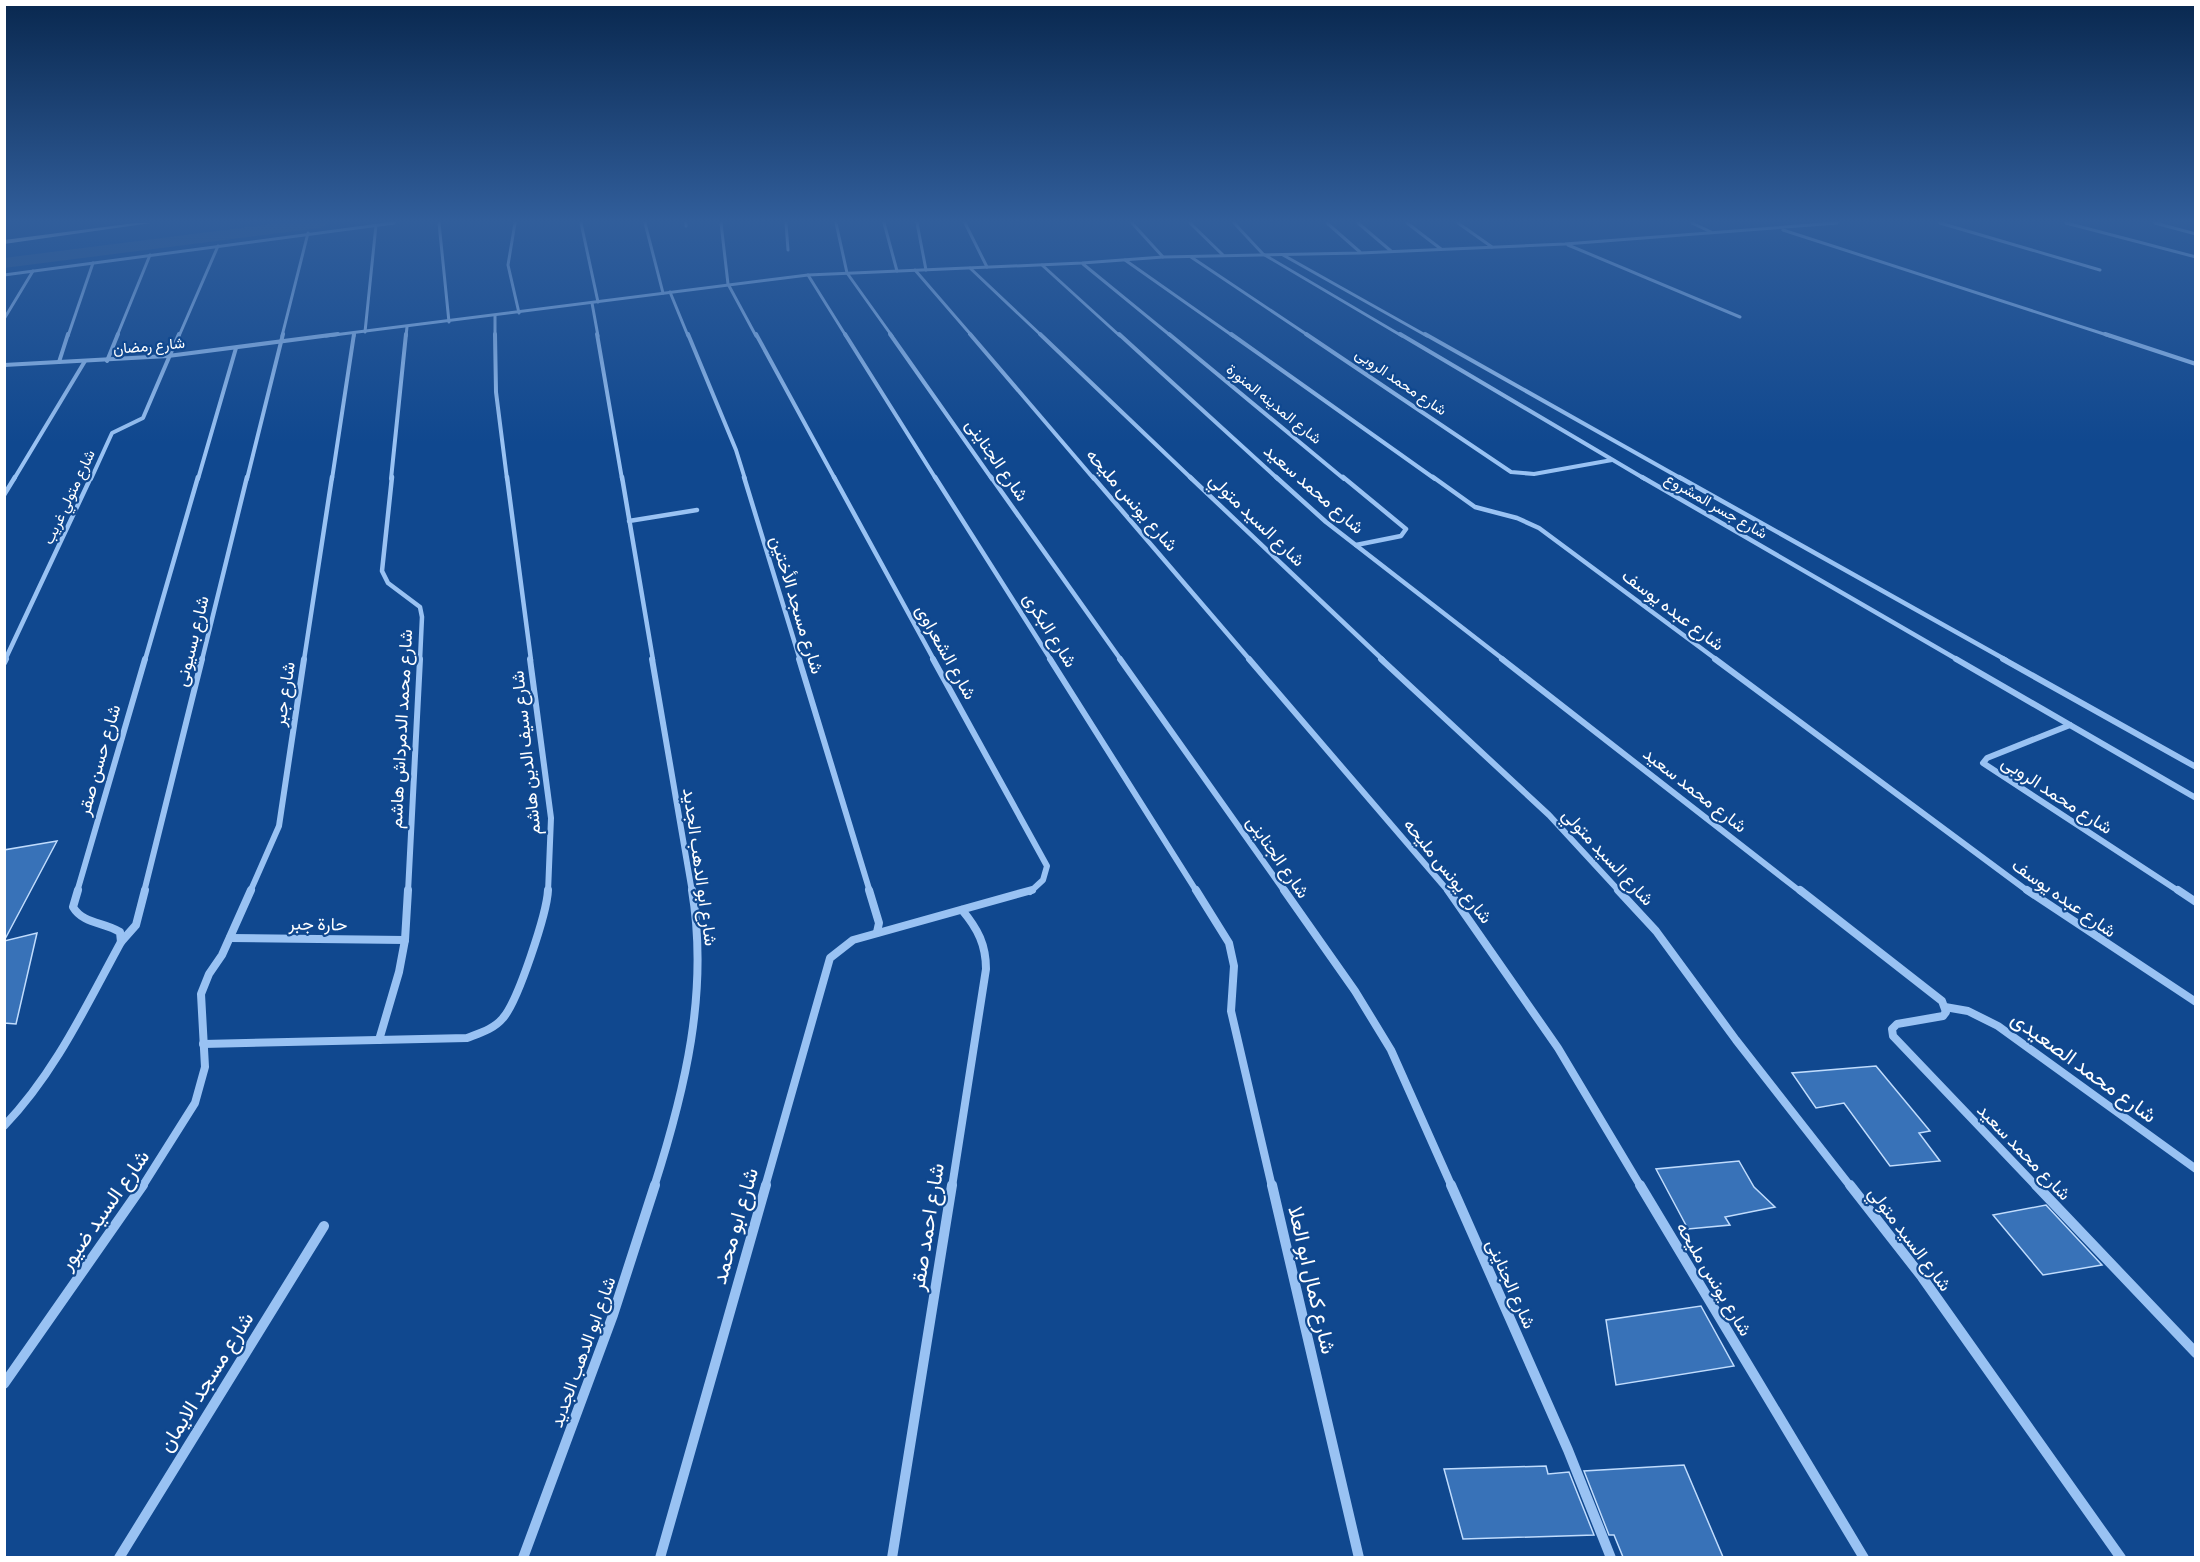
<svg xmlns="http://www.w3.org/2000/svg" width="2200" height="1562" font-family="Manrope,Vazirmatn,sans-serif">
<style>
.lines{fill:none;stroke-linecap:round;stroke-linejoin:round}
.canal{fill:#2e588d;fill-rule:evenodd}
.building{fill:#3872b8;stroke:#c0dcfd;stroke-width:1.5}
.minor-far5{stroke:#99c2f3;stroke-width:3}
.minor-far4{stroke:#99c2f3;stroke-width:4}
.minor-far3{stroke:#99c2f3;stroke-width:4.5}
.minor-far2{stroke:#99c2f3;stroke-width:6}
.minor-far1{stroke:#99c2f3;stroke-width:8}
.minor{stroke:#99c2f3;stroke-width:10}
.secondary{fill:#c8dffd;fill-rule:evenodd}
.labels{text-anchor:middle;stroke-width:4.5;stroke-linejoin:round;paint-order:stroke}
.far-street-label{font-size:15px;fill:#fff;stroke:#10488f}
.street-label{font-size:18px;fill:#fff;stroke:#10488f}
.near-street-label{font-size:21px;fill:#fff;stroke:#10488f}
</style>
<rect width="100%" height="100%" fill="#10488f"/>
<g class="lines">
<!-- canal -->
<polygon class="canal" points="279,223 328,223 320,228 4,268 4,258"/>
</g>
<!-- building -->
<g class="building">
<polygon points="57,841 4,941 4,850"/>
<polygon points="37,933 16,1024 4,1023 4,941"/>
<polygon points="1876,1066 1930,1131 1919,1133 1940,1161 1890,1166 1844,1103 1816,1108 1792,1073"/>
<polygon points="1739,1161 1754,1187 1775,1207 1725,1217 1730,1225 1688,1229 1656,1169"/>
<polygon points="2046,1205 2102,1265 2043,1275 1993,1215"/>
<polygon points="1701,1306 1734,1366 1616,1385 1606,1320"/>
<polygon points="1684,1465 1723,1557 1623,1557 1614,1535 1609,1535 1584,1471"/>
<polygon points="1546,1466 1548,1474 1569,1472 1594,1535 1463,1539 1444,1469"/>
</g>
<g class="lines">
<!-- minor-far5 -->
<g class="minor-far5">
<polyline points="439,223 449,322"/>
<polyline points="515,223 508,265 519,313"/>
<polyline points="581,223 598,302"/>
<polyline points="645,223 663,293"/>
<polyline points="686,223 686,226"/>
<polyline points="721,223 728,284 756,336"/>
<polyline points="786,223 788,250"/>
<polyline points="836,223 847,273 892,336"/>
<polyline points="884,223 897,271"/>
<polyline points="917,223 926,270"/>
<polyline points="965,223 987,267"/>
<polyline points="1132,223 1163,257"/>
<polyline points="1190,223 1223,255"/>
<polyline points="1234,223 1263,254 1402,336"/>
<polyline points="1327,223 1360,252"/>
<polyline points="1358,223 1391,251"/>
<polyline points="1407,223 1441,249"/>
<polyline points="1458,223 1492,247"/>
<polyline points="1692,223 1711,232"/>
<polyline points="1940,223 2100,270"/>
<polyline points="2066,223 2196,257"/>
<polyline points="2155,223 2196,234"/>
<polyline points="1783,230 2110,336"/>
<polyline points="1568,245 1740,317"/>
<polyline points="1283,255 1427,336"/>
<polyline points="1191,257 1309,336"/>
<polyline points="1125,260 1233,336"/>
<polyline points="1083,264 1171,336"/>
<polyline points="1042,265 1120,336"/>
<polyline points="970,268 1042,336"/>
<polyline points="915,270 972,336"/>
<polyline points="4,275 394,223"/>
<polyline points="808,275 846,336"/>
<polyline points="670,292 688,336"/>
<polyline points="592,303 598,336"/>
<polyline points="495,316 495,336"/>
<polyline points="4,319 33,271"/>
<polyline points="365,332 376,225"/>
<polyline points="68,336 93,263"/>
<polyline points="117,336 150,255"/>
<polyline points="179,336 218,246"/>
<polyline points="282,336 308,233"/>
<polyline points="326,336 808,275 1082,263 1163,257 1360,253 1565,244 1837,223"/>
<polyline points="354,336 354,333"/>
<polyline points="406,336 407,327"/>
</g>
<!-- minor-far4 -->
<g class="minor-far4">
<polyline points="495,334 496,392 507,479"/>
<polyline points="597,334 622,479"/>
<polyline points="688,334 736,450 745,479"/>
<polyline points="756,334 835,479"/>
<polyline points="845,334 936,479"/>
<polyline points="890,334 992,479"/>
<polyline points="970,334 1094,479"/>
<polyline points="1040,334 1192,479"/>
<polyline points="1119,334 1278,479"/>
<polyline points="1169,334 1344,479"/>
<polyline points="1231,334 1435,479"/>
<polyline points="1306,334 1511,472 1534,474 1612,460"/>
<polyline points="1400,334 1645,479"/>
<polyline points="1425,334 1682,479"/>
<polyline points="2105,334 2196,364"/>
<polyline points="107,361 118,334"/>
<polyline points="59,362 68,334"/>
<polyline points="4,365 168,356 338,334"/>
<polyline points="14,479 85,361"/>
<polyline points="91,479 112,433 143,418 179,334"/>
<polyline points="198,479 236,348"/>
<polyline points="247,479 283,334"/>
<polyline points="332,479 354,334"/>
<polyline points="391,479 406,334"/>
</g>
<!-- minor-far3 -->
<g class="minor-far3">
<polyline points="392,477 382,571 388,583 420,607 422,617 420,660"/>
<polyline points="507,477 531,660"/>
<polyline points="622,477 653,660"/>
<polyline points="744,477 800,660"/>
<polyline points="834,477 934,660"/>
<polyline points="935,477 1051,660"/>
<polyline points="991,477 1121,660"/>
<polyline points="1093,477 1250,660"/>
<polyline points="1190,477 1383,660"/>
<polyline points="1276,477 1326,522 1504,660"/>
<polyline points="1343,477 1406,529 1401,536 1356,545"/>
<polyline points="1433,477 1475,507 1517,518 1539,528 1717,660"/>
<polyline points="1642,477 1958,660"/>
<polyline points="1679,477 2006,660"/>
<polyline points="4,495 15,477"/>
<polyline points="629,521 697,510"/>
<polyline points="5,660 91,477"/>
<polyline points="145,660 198,477"/>
<polyline points="202,660 247,477"/>
<polyline points="304,660 332,477"/>
</g>
<!-- minor-far2 -->
<g class="minor-far2">
<polyline points="530,659 551,818 548,892"/>
<polyline points="652,659 692,892"/>
<polyline points="799,659 870,892"/>
<polyline points="933,659 1047,866 1043,880 1030,892"/>
<polyline points="1050,659 1197,892"/>
<polyline points="1120,659 1285,892"/>
<polyline points="1249,659 1449,892"/>
<polyline points="1381,659 1549,815 1620,892"/>
<polyline points="1502,659 1801,892"/>
<polyline points="1715,659 2029,892"/>
<polyline points="1956,659 2196,798"/>
<polyline points="2003,659 2196,767"/>
<polyline points="4,663 6,659"/>
<polyline points="2070,725 1987,758 1983,763 2180,892"/>
<polyline points="77,892 145,659"/>
<polyline points="144,892 202,659"/>
<polyline points="250,892 279,826 304,659"/>
<polyline points="408,892 420,659"/>
</g>
<!-- minor-far1 -->
<g class="minor-far1">
<polyline points="869,890 879,923 877,932"/>
<polyline points="1196,890 1229,943 1234,966 1231,1011 1272,1187"/>
<polyline points="1284,890 1355,991 1391,1050 1452,1187"/>
<polyline points="1448,890 1558,1048 1641,1187"/>
<polyline points="1618,890 1656,931 1736,1040 1851,1187"/>
<polyline points="1800,890 1942,1001 1946,1012 1943,1016 1897,1024 1892,1029 1893,1036 2037,1187"/>
<polyline points="2027,890 2196,1002"/>
<polyline points="2178,890 2196,902"/>
<polyline points="230,938 405,940"/>
<polyline points="121,942 136,925 145,890"/>
<polyline points="1945,1007 1968,1011 1998,1026 2196,1169"/>
<polyline points="379,1040 399,972 405,940 408,890"/>
<path d="M 203,1044 L 467,1038 C 480,1033 494,1029 503,1018 C 518,1001 547,913 548,890"/>
<path d="M 4,1126 C 55,1073 86,1006 121,942 L 120,932 C 104,922 83,924 73,907 L 78,890"/>
<polyline points="142,1187 195,1103 205,1067 201,994 209,974 222,955 251,890"/>
<path d="M 654,1187 C 685,1090 709,992 692,890"/>
<polyline points="765,1187 830,958 853,940 1032,890"/>
<path d="M 952,1187 L 986,969 C 986,945 978,929 962,910"/>
</g>
<!-- minor -->
<g class="minor">
<polyline points="1272,1185 1359,1558"/>
<polyline points="1451,1185 1568,1450 1611,1558"/>
<polyline points="1640,1185 1864,1558"/>
<polyline points="1850,1185 1922,1277 2121,1558"/>
<polyline points="2036,1185 2196,1353"/>
<polyline points="4,1384 143,1185"/>
<polyline points="119,1558 324,1226"/>
<polyline points="523,1558 613,1315 655,1185"/>
<polyline points="660,1558 766,1185"/>
<polyline points="892,1558 952,1185"/>
</g>
<!-- secondary -->
<polygon class="secondary" points="135,223 151,223 4,244 4,240"/>
</g>
<!-- sky -->
<linearGradient id="sky" x2="0" y2="1"><stop stop-color="#09284f"/><stop offset="0.5" stop-color="#315e9b"/><stop offset="1" stop-color="#315e9b" stop-opacity="0"/></linearGradient>
<rect width="2200" height="442" fill="url(#sky)"/>
<g class="labels">
<!-- far-street labels -->
<g class="far-street-label">
<text transform="translate(149 346) rotate(-5)" y="5">شارع رمضان</text>
<text transform="translate(1401 382) rotate(34)" y="5">شارع محمد الروبى</text>
<text transform="translate(1274 404) rotate(39)" y="5">شارع المدينه المنورة</text>
<text transform="translate(69 497) rotate(-65)" y="5">شارع متولي غريب</text>
<text transform="translate(1716 506) rotate(30)" y="5">شارع جسر المشروع</text>
</g>
<!-- street labels -->
<g class="street-label">
<text transform="translate(997 460) rotate(55)" y="6">شارع الجناينى</text>
<text transform="translate(1314 489) rotate(41)" y="6">شارع محمد سعيد</text>
<text transform="translate(1132 500) rotate(49)" y="6">شارع يونس مليحه</text>
<text transform="translate(1257 520) rotate(44)" y="6">شارع السيد متولي</text>
<text transform="translate(797 605) rotate(73)" y="6">شارع مسجد الأختين</text>
<text transform="translate(1673 610) rotate(37)" y="6">شارع عبده يوسف</text>
<text transform="translate(1050 630) rotate(58)" y="6">شارع البكرى</text>
<text transform="translate(192 641) rotate(-76)" y="6">شارع بسيونى</text>
<text transform="translate(946 652) rotate(61)" y="6">شارع الشعراوى</text>
<text transform="translate(284 694) rotate(-81)" y="6">شارع جبر</text>
<text transform="translate(401 729) rotate(-87)" y="6">شارع محمد الدمرداش هاشم</text>
<text transform="translate(526 753) rotate(-96)" y="6">شارع سيف الدين هاشم</text>
<text transform="translate(99 760) rotate(-74)" y="6">شارع حسن صقر</text>
<text transform="translate(1695 790) rotate(38)" y="6">شارع محمد سعيد</text>
<text transform="translate(2057 795) rotate(33)" y="6">شارع محمد الروبى</text>
<text transform="translate(1278 857) rotate(55)" y="6">شارع الجناينى</text>
<text transform="translate(1608 857) rotate(47)" y="6">شارع السيد متولي</text>
<text transform="translate(700 867) rotate(82)" y="6">شارع ابو الدهب الجديد</text>
<text transform="translate(1448 871) rotate(51)" y="6">شارع يونس مليحه</text>
<text transform="translate(2064 898) rotate(35)" y="6">شارع عبده يوسف</text>
<text transform="translate(318 924) rotate(1)" y="6">حارة جبر</text>
<text transform="translate(2024 1152) rotate(46)" y="6">شارع محمد سعيد</text>
<text transform="translate(1910 1239) rotate(53)" y="6">شارع السيد متولي</text>
<text transform="translate(1714 1279) rotate(59)" y="6">شارع يونس مليحه</text>
<text transform="translate(1511 1284) rotate(66)" y="6">شارع الجناينى</text>
<text transform="translate(583 1352) rotate(-70)" y="6">شارع ابو الدهب الجديد</text>
</g>
<!-- near-street labels -->
<g class="near-street-label">
<text transform="translate(2084 1067) rotate(36)" y="7">شارع محمد الصعيدى</text>
<text transform="translate(104 1210) rotate(-55)" y="7">شارع السيد ضيور</text>
<text transform="translate(735 1226) rotate(-74)" y="7">شارع ابو محمد</text>
<text transform="translate(927 1227) rotate(-81)" y="7">شارع احمد صقر</text>
<text transform="translate(1312 1280) rotate(77)" y="7">شارع كمال ابو العلا</text>
<text transform="translate(206 1382) rotate(-58)" y="7">شارع مسجد الايمان</text>
</g>
</g>
<!-- border -->
<rect width="2200" height="1562" fill="none" stroke="#ffffff" stroke-width="12"/>
</svg>
